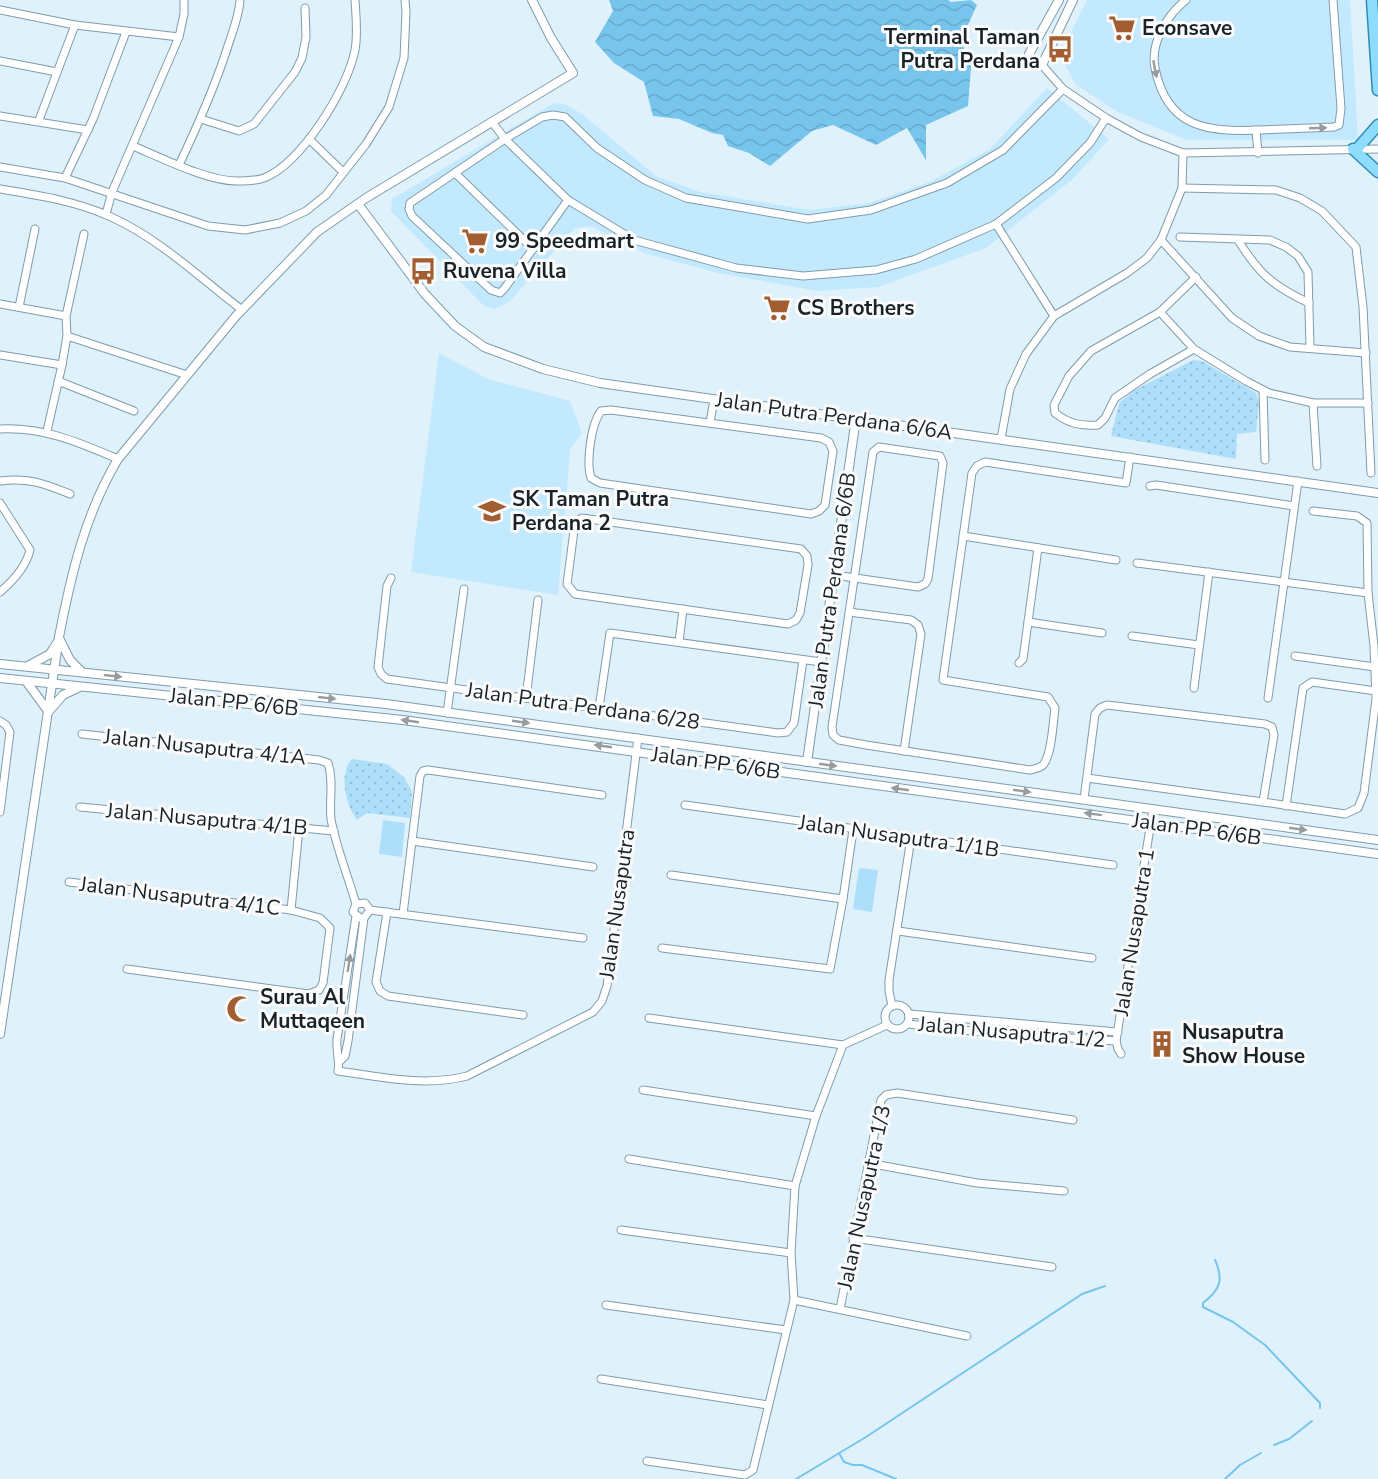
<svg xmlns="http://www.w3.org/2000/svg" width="1378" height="1479" font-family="'Nunito Sans',sans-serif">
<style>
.built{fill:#c3e9fe}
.green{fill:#aedffa}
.park{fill:url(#park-dots)}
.water{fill:url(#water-waves)}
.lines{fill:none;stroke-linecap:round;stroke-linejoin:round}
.stream{stroke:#77c5ec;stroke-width:2}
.minor-casing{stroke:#7f9cab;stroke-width:9}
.tertiary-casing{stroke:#7f9cab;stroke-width:10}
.primary-casing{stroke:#338cb3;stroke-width:13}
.minor{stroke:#fff;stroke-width:7}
.tertiary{stroke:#fff;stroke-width:8}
.primary{stroke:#8edcfe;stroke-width:10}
.oneway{fill:#979c9f}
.labels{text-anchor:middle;stroke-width:6;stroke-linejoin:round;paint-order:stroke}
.poi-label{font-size:21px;font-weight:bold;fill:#182329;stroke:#fbfbfb;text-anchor:start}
.street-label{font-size:21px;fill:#182329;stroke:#fbfbfb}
</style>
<defs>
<pattern id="park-dots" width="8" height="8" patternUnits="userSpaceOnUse" patternTransform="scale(1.5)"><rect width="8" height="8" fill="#aedffa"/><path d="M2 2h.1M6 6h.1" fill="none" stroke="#95bfd6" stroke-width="1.8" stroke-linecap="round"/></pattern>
<pattern id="water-waves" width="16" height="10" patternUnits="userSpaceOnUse" patternTransform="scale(1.5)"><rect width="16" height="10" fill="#77c5ec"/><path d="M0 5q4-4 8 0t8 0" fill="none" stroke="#66a9ca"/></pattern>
</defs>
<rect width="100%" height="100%" fill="#dff1fb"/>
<!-- built -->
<g class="built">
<polygon points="1087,0 1350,0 1358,140 1186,140 1118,112 1076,85 1065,65 1066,43"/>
<polygon points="1047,88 1109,139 1073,179 986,248 878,287 817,291 718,273 644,253 591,226 575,228 509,302 494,309 484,306 391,211 392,199 554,103 567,105 582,114 656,176 700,192 810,210 869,203 930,182 990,149"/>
<polygon points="439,353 488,379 570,401 582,433 570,450 558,595 411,572"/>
</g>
<!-- green -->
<g class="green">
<polygon points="383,820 405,823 402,857 379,854"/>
<polygon points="859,868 878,870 872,912 853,909"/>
</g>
<!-- park -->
<g class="park">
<polygon points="1193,360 1202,361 1256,393 1259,402 1256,432 1237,434 1236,459 1111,436 1119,403 1133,391"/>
<path d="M 352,759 L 387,764 L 404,777 L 412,791 L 410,818 L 367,813 L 357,820 C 346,806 338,774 352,759 Z"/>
</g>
<!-- water -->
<polygon class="water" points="609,0 948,0 951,2 971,0 977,5 961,40 971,67 968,106 926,125 926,160 907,128 876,145 833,125 812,131 770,166 749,153 728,146 723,135 712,133 679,119 653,116 644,82 614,63 595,42 613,11"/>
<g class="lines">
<!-- stream -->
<g class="stream">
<path d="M 1215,1260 C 1224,1280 1220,1290 1203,1303 L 1203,1307 L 1233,1322 L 1265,1345 L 1320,1403 L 1320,1408"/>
<polyline points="1274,1445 1289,1439 1312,1421"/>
<polyline points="839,1453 844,1462 853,1465 862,1465 896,1479"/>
<polyline points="796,1479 866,1437 1082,1294 1105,1286"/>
<polyline points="1225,1479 1240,1465 1261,1453"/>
</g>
<defs>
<g id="minor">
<path d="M 1186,0 C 1167,15 1150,43 1155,68 C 1167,129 1208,132 1260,130 C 1285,129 1309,128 1334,127 L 1339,125 L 1341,108 L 1333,0"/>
<polyline points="0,10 75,25 179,37"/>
<polyline points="0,61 57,72"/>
<polyline points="1042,65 1063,89 1106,118 1141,137 1183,153 1378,149"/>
<polyline points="0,116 88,130"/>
<polyline points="201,119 239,131 254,124 295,72 302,58 306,37 305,8"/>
<polyline points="39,120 75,25"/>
<polyline points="492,122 505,139 568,200 634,240 736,268 803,276 876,270 916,259 996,224 1056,178 1090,143 1106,118"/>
<polyline points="1256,130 1258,153"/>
<polyline points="309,139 343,172"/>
<path d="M 133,146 C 162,158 211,183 241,181 C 248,181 258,180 264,178 C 301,164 348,88 355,50 C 358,34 356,16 355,0"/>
<path d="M 179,165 C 197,127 214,89 227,49 C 232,33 239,17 240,0"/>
<polyline points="0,167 65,178 208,226 245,230 280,223 306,211 326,195 366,144 389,107 404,58 406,12 405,0"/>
<polyline points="455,173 533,249"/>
<polyline points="65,178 93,119 126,32"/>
<polyline points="1182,188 1276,190 1300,198 1322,211 1356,247 1363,307 1371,473"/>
<path d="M 0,189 C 37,195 77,201 111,217 C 160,239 200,278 242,310"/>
<polyline points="568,200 504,289 500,293 491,290 412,216 409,209 410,203 505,139 542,117 553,115 565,117 597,148 645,180 686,198 808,219 871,210 947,183 1003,150 1063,89"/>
<polyline points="106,214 112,192 179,37 184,14 184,0"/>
<polyline points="996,224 1054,316"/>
<polyline points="1180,237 1270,240 1286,247 1298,256 1308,272 1310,348"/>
<polyline points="1161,240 1232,318 1259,336 1290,347 1366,353"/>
<path d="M 1238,240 C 1259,274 1273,286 1309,303"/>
<polyline points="0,304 66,316"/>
<polyline points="19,307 35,229"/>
<polyline points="1160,312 1194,349 1246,381 1269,393 1313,403 1368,403"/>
<polyline points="67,336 187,375"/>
<path d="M 1194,349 L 1150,374 L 1115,398 L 1105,418 L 1098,425 C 1081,426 1069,424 1055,413 L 1054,405 L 1069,376 L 1091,351 L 1160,312 L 1196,277"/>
<polyline points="0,355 62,365"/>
<polyline points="58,381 134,411"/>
<polyline points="1263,390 1265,460"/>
<polyline points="1313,403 1317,466"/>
<path d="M 611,410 L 821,438 L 829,442 L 833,451 L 825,505 L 819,511 L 811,514 L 600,483 L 591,478 C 586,462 591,424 601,411 Z"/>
<polyline points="710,423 714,399"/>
<path d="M 0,429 C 44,427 78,442 118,459"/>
<polyline points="47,431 62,365 67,336 66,316 84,234"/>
<polyline points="1001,439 1010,389 1026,354 1054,316 1127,273 1147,258 1161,240 1182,188 1183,153"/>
<path d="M 0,481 C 28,477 45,484 70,494"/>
<polyline points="1150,486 1156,485 1294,506"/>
<path d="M 0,503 L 30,550 C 26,567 13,581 0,592"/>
<polygon points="582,518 801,549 807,556 808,565 800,613 796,620 788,624 575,594 567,584 575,523"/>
<polyline points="963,536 1116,560"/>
<polyline points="1137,563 1368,593"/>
<path d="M 834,575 L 918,587 L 925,584 L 928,579 L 943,463 L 940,456 L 879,447 L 873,452 L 832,727 L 833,735 L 839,740 L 866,745 L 1030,770 C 1035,769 1040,768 1043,765 C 1052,755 1053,722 1055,708 L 1048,697 L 943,680 L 972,473 L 977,466 L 985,462 L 1126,483 L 1130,457"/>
<polyline points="391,578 387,586 378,667 381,674 387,679 778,733 787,732 794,723 803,660"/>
<polyline points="849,612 911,620 918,625 921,634 904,751"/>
<polyline points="1028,622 1102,633"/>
<polyline points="1132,636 1199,645"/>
<polyline points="679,642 683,609"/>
<polyline points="1295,656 1375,667"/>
<polyline points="1019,663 1023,659 1038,548"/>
<polyline points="1194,688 1209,572"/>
<polyline points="526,698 538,600"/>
<polyline points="1268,698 1298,481"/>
<polyline points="599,708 610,633 821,662"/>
<polyline points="447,713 464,589"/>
<polyline points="0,721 6,725 10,732 0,812"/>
<path d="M 82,734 L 319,760 L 328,763 C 334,781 329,800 331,819 C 336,847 348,876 356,904 L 353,912 L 360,918 L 364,918 L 370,910 L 365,903 L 356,904"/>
<polyline points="1084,799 1095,714 1100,708 1107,705 1265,724 1272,727 1274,735 1263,802 1087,778"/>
<polyline points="1263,802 1345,814 1358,808 1364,793 1376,699 1374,646 1368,593 1367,523 1357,516 1313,511"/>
<polyline points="685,805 1113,865"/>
<polyline points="1286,806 1303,688 1312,682 1376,691"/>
<polyline points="80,807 334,831"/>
<polyline points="412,841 593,867"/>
<polyline points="671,875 843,899"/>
<polyline points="69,882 291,910 320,918 330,928 323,983 319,990 309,994 127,969"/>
<polyline points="291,910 299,828"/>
<polyline points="370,910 583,938"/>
<polyline points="387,912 376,982 380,991 388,996 523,1015"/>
<polyline points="403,914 420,776 423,771 428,770 602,795"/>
<path d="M 356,916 L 337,1039 C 336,1051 340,1060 338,1071 C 381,1077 425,1087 467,1076 L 593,1012 L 602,1001 L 607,986 L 638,738"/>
<polyline points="898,931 1092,958"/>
<polyline points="662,948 830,969 843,899 853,830"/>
<circle cx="897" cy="1017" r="12"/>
<polyline points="892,1006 889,991 889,980 911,838"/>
<polyline points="909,1014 1118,1032"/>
<polyline points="649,1018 843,1045"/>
<polyline points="908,1024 991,1033 1116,1041"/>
<polyline points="1121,1054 1118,1049 1116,1041 1153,809"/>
<polyline points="340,1061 345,1056 348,1041 364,918"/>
<polyline points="643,1090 816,1116"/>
<polyline points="629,1159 795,1186"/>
<polyline points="868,1163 977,1183 1064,1191"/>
<polyline points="621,1230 791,1253"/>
<polyline points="853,1238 1052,1267"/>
<polyline points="794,1300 967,1336"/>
<polyline points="606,1305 786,1330"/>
<polyline points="840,1309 881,1100 886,1095 897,1093 1073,1120"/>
<polyline points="601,1379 768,1405"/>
<polyline points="647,1461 745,1475 753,1470 794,1300 791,1253 795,1186 816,1116 843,1045 887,1025"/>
</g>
<g id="tertiary">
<polyline points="1059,0 1029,54 1031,63 1042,65 1073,0"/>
<polyline points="358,204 425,294 455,326 484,347 543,369 600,383 1378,493"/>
<polyline points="59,638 70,660 82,672"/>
<polyline points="0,664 386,704 1378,840"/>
<polyline points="28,666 50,654 57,643"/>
<polyline points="0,678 403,720 1378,854"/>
<polyline points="26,681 48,711"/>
<polyline points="49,711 63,695 78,688"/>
<polyline points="807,762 856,418"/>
<path d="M 0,1034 L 59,637 C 71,575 85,514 118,459 L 236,316 L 317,232 L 366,198 L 573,73 L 551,38 L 532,0"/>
</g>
<g id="primary">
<polyline points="1372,0 1378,90"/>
<polyline points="1353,149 1378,172"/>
<polyline points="1357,149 1378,125"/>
</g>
</defs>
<!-- minor casing -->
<use href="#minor" class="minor-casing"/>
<!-- tertiary casing -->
<use href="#tertiary" class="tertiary-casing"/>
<!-- primary casing -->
<use href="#primary" class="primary-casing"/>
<!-- minor -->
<use href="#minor" class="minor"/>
<!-- tertiary -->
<use href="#tertiary" class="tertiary"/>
<!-- primary -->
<use href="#primary" class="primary"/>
</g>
<!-- one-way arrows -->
<defs><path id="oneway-solid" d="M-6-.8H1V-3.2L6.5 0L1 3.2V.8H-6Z" transform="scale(1.5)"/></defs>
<g class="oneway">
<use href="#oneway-solid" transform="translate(1155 69) rotate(79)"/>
<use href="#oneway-solid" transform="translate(1318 128) rotate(-2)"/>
<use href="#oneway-solid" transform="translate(113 676) rotate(6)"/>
<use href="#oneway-solid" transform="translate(327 698) rotate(6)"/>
<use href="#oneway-solid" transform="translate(410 721) rotate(-172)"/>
<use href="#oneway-solid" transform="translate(521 722) rotate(8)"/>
<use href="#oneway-solid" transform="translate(603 746) rotate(-172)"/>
<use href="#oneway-solid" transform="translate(828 765) rotate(8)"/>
<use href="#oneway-solid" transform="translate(900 789) rotate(-172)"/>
<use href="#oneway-solid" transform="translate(1022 791) rotate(8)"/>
<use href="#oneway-solid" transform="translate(1093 814) rotate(-173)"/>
<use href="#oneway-solid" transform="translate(1298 829) rotate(8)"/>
<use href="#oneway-solid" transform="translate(349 963) rotate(-81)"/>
</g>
<!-- icons -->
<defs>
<symbol id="supermarket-bare" viewBox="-9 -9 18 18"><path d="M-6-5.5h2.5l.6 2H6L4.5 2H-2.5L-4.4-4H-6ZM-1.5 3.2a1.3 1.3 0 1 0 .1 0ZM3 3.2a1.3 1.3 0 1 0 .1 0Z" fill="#a25d30" stroke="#fbfbfb" stroke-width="2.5" paint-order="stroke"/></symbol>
<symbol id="bus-bare" viewBox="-9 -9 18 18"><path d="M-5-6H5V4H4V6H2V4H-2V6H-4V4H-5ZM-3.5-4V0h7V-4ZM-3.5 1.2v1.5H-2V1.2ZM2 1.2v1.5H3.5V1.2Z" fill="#a25d30" stroke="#fbfbfb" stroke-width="2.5" paint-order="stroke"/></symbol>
<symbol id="school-bare" viewBox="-9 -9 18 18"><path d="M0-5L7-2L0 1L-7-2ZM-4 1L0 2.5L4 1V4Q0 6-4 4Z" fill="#a25d30" stroke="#fbfbfb" stroke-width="2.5" paint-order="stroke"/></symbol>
<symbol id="mosque-bare" viewBox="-9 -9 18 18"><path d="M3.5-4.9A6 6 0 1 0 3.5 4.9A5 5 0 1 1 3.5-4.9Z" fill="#a25d30" stroke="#fbfbfb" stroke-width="2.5" paint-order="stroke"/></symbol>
<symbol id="building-bare" viewBox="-9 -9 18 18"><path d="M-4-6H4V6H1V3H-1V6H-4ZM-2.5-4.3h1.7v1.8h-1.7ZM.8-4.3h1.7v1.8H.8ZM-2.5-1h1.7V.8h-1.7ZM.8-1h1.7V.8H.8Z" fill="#a25d30" stroke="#fbfbfb" stroke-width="2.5" paint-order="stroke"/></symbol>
</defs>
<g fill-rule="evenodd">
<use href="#supermarket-bare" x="1103" y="9" width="38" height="38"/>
<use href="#bus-bare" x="1041" y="30" width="38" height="38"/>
<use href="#supermarket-bare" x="456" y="222" width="38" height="38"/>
<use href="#bus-bare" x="404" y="252" width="38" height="38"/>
<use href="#supermarket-bare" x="758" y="289" width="38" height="38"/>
<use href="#school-bare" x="473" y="492" width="38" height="38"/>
<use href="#mosque-bare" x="221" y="990" width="38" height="38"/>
<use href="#building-bare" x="1143" y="1025" width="38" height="38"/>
</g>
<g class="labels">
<!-- poi labels -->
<g class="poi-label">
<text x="1142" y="35">Econsave</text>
<text x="1040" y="44" text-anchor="end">Terminal Taman<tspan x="1040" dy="24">Putra Perdana</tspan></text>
<text x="495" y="248">99 Speedmart</text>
<text x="443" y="278">Ruvena Villa</text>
<text x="797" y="315">CS Brothers</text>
<text x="512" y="506">SK Taman Putra<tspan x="512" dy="24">Perdana 2</tspan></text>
<text x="260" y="1004">Surau Al<tspan x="260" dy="24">Muttaqeen</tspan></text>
<text x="1182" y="1039">Nusaputra<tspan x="1182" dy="24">Show House</tspan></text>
</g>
<!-- street labels -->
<g class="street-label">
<text transform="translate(834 416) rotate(8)" y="7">Jalan Putra Perdana 6/6A</text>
<text transform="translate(832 590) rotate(-82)" y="7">Jalan Putra Perdana 6/6B</text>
<text transform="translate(234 702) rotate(6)" y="7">Jalan PP 6/6B</text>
<text transform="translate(583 706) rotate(8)" y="7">Jalan Putra Perdana 6/28</text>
<text transform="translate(205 747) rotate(6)" y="7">Jalan Nusaputra 4/1A</text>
<text transform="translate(716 763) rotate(8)" y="7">Jalan PP 6/6B</text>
<text transform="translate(207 819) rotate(5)" y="7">Jalan Nusaputra 4/1B</text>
<text transform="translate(1197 829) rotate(8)" y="7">Jalan PP 6/6B</text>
<text transform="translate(899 836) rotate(8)" y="7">Jalan Nusaputra 1/1B</text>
<text transform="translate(180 896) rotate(7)" y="7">Jalan Nusaputra 4/1C</text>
<text transform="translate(617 904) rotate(-82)" y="7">Jalan Nusaputra</text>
<text transform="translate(1134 932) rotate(-81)" y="7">Jalan Nusaputra 1</text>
<text transform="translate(1012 1032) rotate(5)" y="7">Jalan Nusaputra 1/2</text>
<text transform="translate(864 1197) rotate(-78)" y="7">Jalan Nusaputra 1/3</text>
</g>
</g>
</svg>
